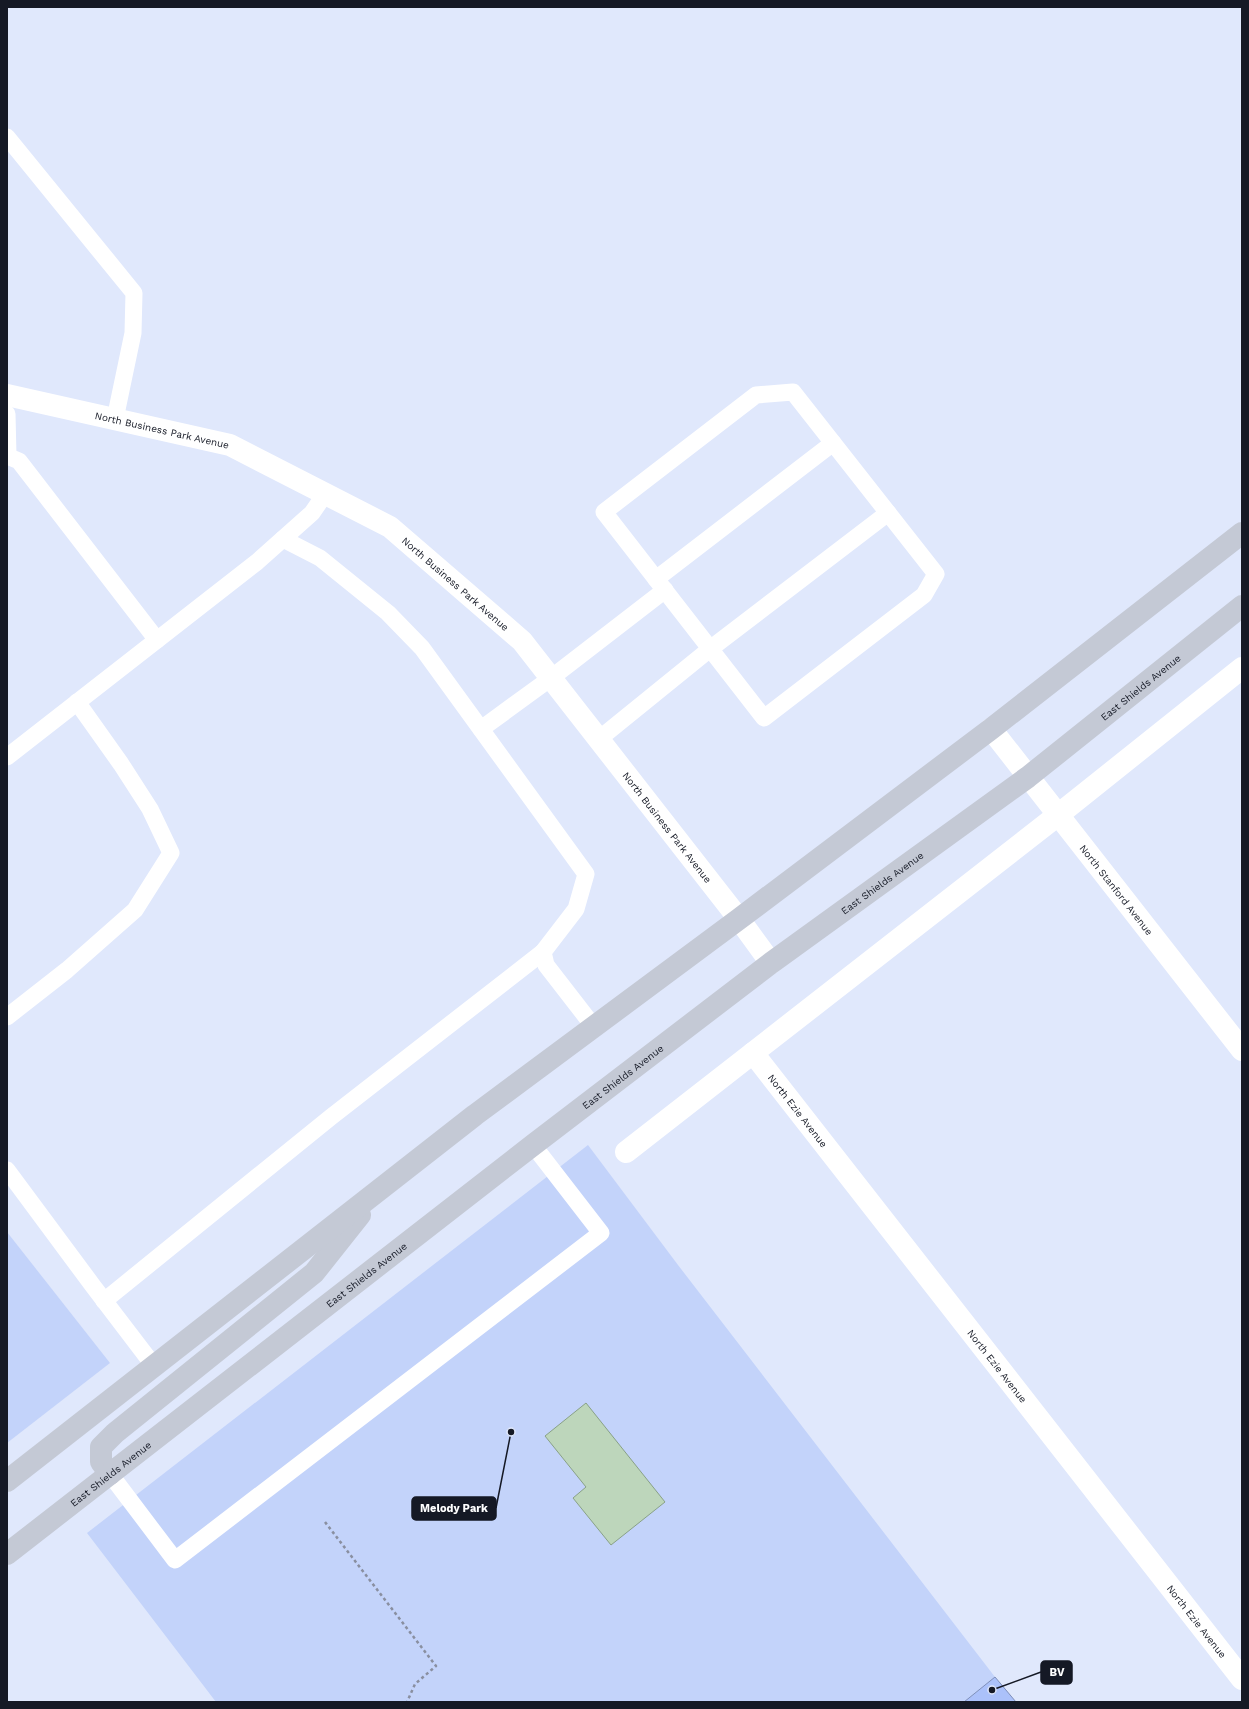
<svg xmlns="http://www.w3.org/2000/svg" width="1249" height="1709" font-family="'Work Sans',sans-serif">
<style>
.green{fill:#c3d3fa}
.water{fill:#abc1fa;stroke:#7e8fba}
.building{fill:#bdd6bb;stroke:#89a187}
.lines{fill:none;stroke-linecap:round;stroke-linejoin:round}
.path{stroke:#898fa0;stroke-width:2.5;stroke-dasharray:3 3;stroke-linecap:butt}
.lane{stroke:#fff;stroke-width:17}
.street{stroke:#fff;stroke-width:22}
.secondary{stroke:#c4c9d5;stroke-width:22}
.labels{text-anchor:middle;stroke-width:3;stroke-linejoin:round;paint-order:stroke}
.street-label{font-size:10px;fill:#151925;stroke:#e0e8fc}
.leader{fill:none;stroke:#151925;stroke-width:1.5}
.callout-dot{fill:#151925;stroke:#e0e8fc;stroke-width:1.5}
.callout{fill:#151925;stroke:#151925;stroke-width:1.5}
.callout-label{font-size:11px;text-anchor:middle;font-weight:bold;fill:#fff}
</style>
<rect width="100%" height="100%" fill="#e0e8fc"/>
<!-- green -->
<g class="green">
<polygon points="588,1145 678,1265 995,1677 964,1702 216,1702 87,1533"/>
<polygon points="7,1232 110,1363 7,1443"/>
</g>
<!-- water -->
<polygon class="water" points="995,1677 1016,1702 964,1702"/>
<!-- building -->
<polygon class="building" points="586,1403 665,1502 611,1545 573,1498 586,1487 545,1436"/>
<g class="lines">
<!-- path -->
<polyline class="path" points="325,1522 436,1666 415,1684 407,1702"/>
<!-- lane -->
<g class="lane">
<polyline points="7,137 134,293 133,333 115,419"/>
<polygon points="793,392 936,574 924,595 764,718 604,512 756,395"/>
<polyline points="7,414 8,456"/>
<polyline points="7,456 19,461 157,640"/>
<polyline points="283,539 320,558 388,613 422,648 586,874 576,909 543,952 546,965 594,1027"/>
<polyline points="656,579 833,443"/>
<polyline points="481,729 551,678 665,590"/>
<polyline points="599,739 710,649 888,513"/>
<polyline points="7,757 257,562 312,513 325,494"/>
<polyline points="7,1017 67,970 135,910 171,853 150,809 121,764 77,702"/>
<polyline points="7,1170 93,1286 154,1366"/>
<polyline points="104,1301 331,1117 543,952"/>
<polyline points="110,1474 175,1560 601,1233 533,1145"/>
</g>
<!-- street -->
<g class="street">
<path id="s1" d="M 7,395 L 230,445 L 390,527 L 522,641 L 739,919 L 771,963"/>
<path id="s2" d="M 991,729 L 1242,1050"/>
<path id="s3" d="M 753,1053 L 1242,1679"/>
<polyline points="626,1152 1058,815 1242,668"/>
</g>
<!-- secondary -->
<g class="secondary">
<polyline points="110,1474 101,1462 101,1447 115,1433 314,1273 360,1215"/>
<polyline points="7,1481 475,1115 739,919 991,729 1242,533"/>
<path id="s4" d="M 7,1554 L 533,1145 L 771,963 L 1028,777 L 1242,606"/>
</g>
</g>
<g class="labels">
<!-- street labels -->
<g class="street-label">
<text dy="4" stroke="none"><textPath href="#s1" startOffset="159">North Business Park Avenue</textPath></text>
<text dy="4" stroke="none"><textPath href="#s1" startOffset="495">North Business Park Avenue</textPath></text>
<text dy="4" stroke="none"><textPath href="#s4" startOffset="1427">East Shields Avenue</textPath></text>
<text dy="4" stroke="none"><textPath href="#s1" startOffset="819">North Business Park Avenue</textPath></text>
<text dy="4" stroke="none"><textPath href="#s4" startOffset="1103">East Shields Avenue</textPath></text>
<text dy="4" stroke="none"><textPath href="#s2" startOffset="204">North Stanford Avenue</textPath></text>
<text dy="4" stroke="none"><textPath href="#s4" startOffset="779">East Shields Avenue</textPath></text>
<text dy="4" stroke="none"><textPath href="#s3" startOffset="73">North Ezie Avenue</textPath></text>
<text dy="4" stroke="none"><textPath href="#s4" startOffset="455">East Shields Avenue</textPath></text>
<text dy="4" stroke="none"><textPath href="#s3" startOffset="397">North Ezie Avenue</textPath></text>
<text dy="4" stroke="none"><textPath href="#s4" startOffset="131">East Shields Avenue</textPath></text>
<text dy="4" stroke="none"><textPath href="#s3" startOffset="721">North Ezie Avenue</textPath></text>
</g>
</g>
<!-- callouts -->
<path class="leader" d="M511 1432L496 1508M992 1690L1041 1672"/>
<g class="callout-dot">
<circle cx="511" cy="1432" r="4"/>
<circle cx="992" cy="1690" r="4"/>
</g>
<g class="callout">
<rect x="412" y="1497" width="84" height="23" rx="4"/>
<rect x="1041" y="1661" width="31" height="23" rx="4"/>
</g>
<g class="callout-label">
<text x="454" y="1512">Melody Park</text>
<text x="1057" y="1676">BV</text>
</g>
<!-- border -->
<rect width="1249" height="1709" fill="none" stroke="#151925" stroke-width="16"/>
</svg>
